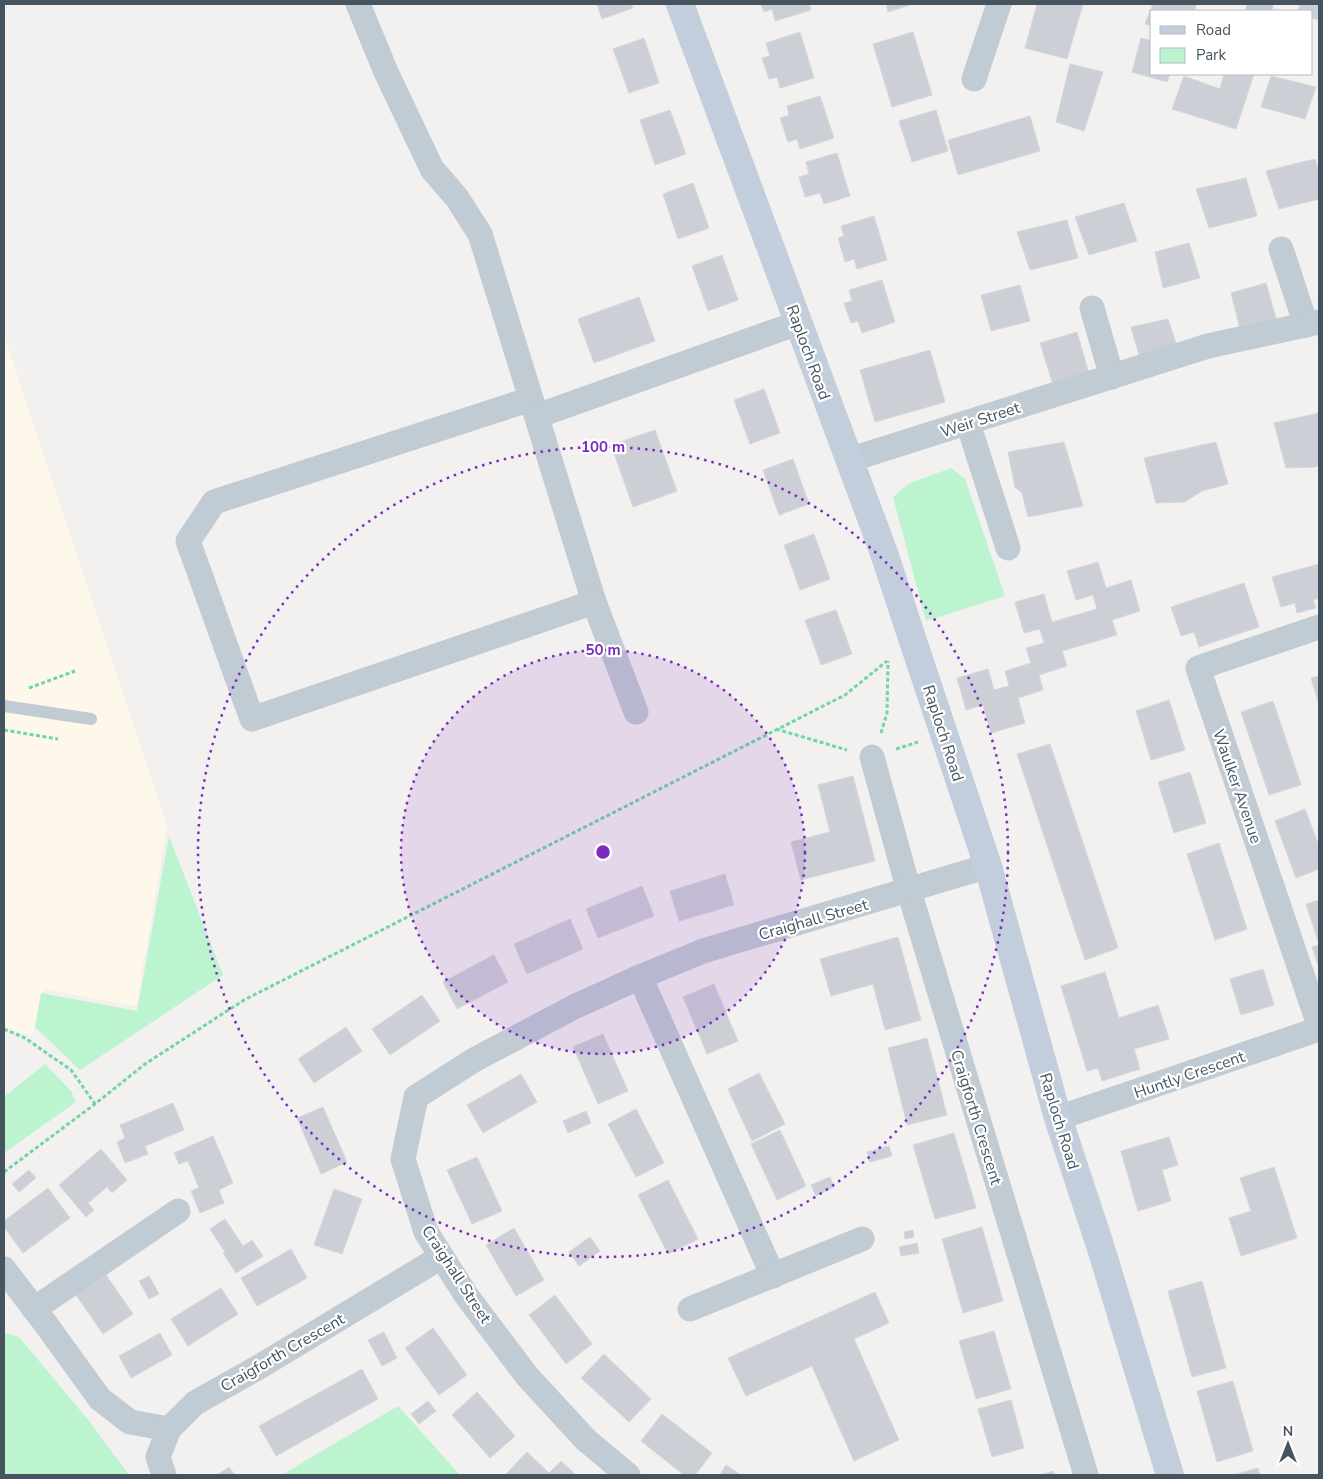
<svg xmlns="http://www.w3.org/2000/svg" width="1323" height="1479" font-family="'Nunito Sans',sans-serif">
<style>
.commercial{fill:#fef8ea}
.green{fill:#bcf4d0}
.building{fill:#ccd0d6;stroke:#d4d7dd}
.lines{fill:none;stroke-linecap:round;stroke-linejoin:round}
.path{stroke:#70d6a2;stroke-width:3;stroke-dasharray:4 2.5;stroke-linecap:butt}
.lane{stroke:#c0cbd4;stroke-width:12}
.street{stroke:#c0cbd4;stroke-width:25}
.secondary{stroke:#c2cedb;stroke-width:28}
.ring{fill:none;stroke:#7b2cbf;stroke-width:2.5;stroke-dasharray:2.5 5}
.labels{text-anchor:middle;stroke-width:4.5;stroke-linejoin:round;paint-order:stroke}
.street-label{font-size:16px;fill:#465460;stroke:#fff}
.centre{fill:#7b2cbf;stroke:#fff;stroke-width:2.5}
.ring-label{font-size:15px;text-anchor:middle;font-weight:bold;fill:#7b2cbf;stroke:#fff;stroke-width:4.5;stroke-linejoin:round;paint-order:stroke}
</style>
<rect width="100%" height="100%" fill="#f3f0f0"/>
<!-- commercial -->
<polygon class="commercial" points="4,335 167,826 136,1006 43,989 33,1035 4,1029"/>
<!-- green -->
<g class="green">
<polygon points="951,468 965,479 1005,596 926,621 893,497 908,484"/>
<polygon points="169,836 223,975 80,1070 35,1027 41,993 137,1011"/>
<polygon points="45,1064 71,1091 76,1102 4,1153 4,1097"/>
<polygon points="4,1333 19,1337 89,1421 129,1475 4,1475"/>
<polygon points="398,1406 460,1475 284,1475 283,1474"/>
</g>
<!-- building -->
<g class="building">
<polygon points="597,4 631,4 633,8 602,19"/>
<polygon points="761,4 809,4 811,10 775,21 772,9 764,12"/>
<polygon points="886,4 913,4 888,12"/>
<polygon points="1037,4 1083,4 1067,59 1025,48"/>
<polygon points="1153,4 1197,4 1194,11 1152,11 1152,26 1145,24"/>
<polygon points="1300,4 1319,4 1319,20 1312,18 1312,11 1298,11"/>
<polygon points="800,32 814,78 780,88 777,77 769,79 762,58 770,56 766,43"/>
<polygon points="913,32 932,95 892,107 873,44"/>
<polygon points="644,38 659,83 629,93 613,49"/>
<polygon points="1141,38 1152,41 1152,74 1170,74 1167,82 1132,72"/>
<polygon points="1070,64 1103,72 1084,131 1056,122"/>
<polygon points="1224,74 1254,74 1236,129 1172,109 1184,76 1220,89"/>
<polygon points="1271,76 1316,87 1305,119 1261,107"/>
<polygon points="820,96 834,138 800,149 797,139 788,142 780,118 789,115 787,106"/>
<polygon points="670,110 686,154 655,165 640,120"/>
<polygon points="936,110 948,151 912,162 899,121"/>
<polygon points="1030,116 1040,151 958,175 948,140"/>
<polygon points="837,153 850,196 824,204 820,193 805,197 799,177 809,174 806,162"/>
<polygon points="1315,159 1319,172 1319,199 1279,209 1266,171"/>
<polygon points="1246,178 1257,216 1209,228 1196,189"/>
<polygon points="693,183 709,228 678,239 663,194"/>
<polygon points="1124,203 1137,241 1089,255 1075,217"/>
<polygon points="874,216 887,260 857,269 854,259 845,262 838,238 844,236 841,226"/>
<polygon points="1067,220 1078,258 1030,270 1017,232"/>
<polygon points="1189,243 1200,278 1163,288 1155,252"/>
<polygon points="722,255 738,300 708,311 692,266"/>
<polygon points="882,280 895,322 862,333 858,321 851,323 844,303 852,301 849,290"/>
<polygon points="1266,283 1276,318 1240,329 1231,293"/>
<polygon points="1020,285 1030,321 991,331 981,295"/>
<polygon points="639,297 655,341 594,363 578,319"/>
<polygon points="1168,319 1180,355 1141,362 1131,327"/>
<polygon points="1077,332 1089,374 1053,385 1040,343"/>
<polygon points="930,350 945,402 875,422 860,370"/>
<polygon points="764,389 780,433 750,444 734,400"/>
<polygon points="1319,413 1319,465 1316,467 1286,468 1274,423"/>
<polygon points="655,430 677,491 633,507 611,445"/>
<polygon points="1064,442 1083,506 1028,517 1022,493 1015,487 1008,452"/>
<polygon points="1216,442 1228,484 1202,491 1185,502 1156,503 1144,458"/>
<polygon points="793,459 809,504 779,515 763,470"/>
<polygon points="814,534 830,579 800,590 784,545"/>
<polygon points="1098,562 1106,588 1131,580 1140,611 1112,620 1117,635 1062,651 1067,666 1039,675 1043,690 1018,698 1025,723 991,733 983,705 966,710 957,678 988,669 994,690 1009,686 1005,671 1031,663 1026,648 1044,643 1040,629 1024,633 1015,602 1044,594 1052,622 1097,609 1093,595 1076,600 1067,571"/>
<polygon points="1319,564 1319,598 1313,600 1316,608 1297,613 1295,603 1281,607 1272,577"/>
<polygon points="1244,583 1259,627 1199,647 1194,632 1181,636 1171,607"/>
<polygon points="836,610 852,654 821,665 805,620"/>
<polygon points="1319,676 1319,704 1311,678"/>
<polygon points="1169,700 1185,750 1151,760 1136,711"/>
<polygon points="1273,701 1301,785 1269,795 1241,712"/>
<polygon points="1050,744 1118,948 1085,960 1017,754"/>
<polygon points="1190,772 1206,823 1174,833 1158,782"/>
<polygon points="853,776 875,861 801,880 791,842 830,832 818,785"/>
<polygon points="1305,809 1319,846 1319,869 1296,878 1275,821"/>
<polygon points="1219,843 1247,929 1215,940 1187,854"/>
<polygon points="725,874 734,905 679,921 670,891"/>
<polygon points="642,886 654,916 598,938 586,909"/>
<polygon points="1319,900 1319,944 1306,904"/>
<polygon points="570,919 583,949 527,974 514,944"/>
<polygon points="898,937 921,1020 885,1030 873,984 831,996 820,959"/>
<polygon points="1319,945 1319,968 1312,947"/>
<polygon points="494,955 508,982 457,1009 443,982"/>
<polygon points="1263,969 1274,1005 1241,1015 1230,979"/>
<polygon points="1105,972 1119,1018 1158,1005 1169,1039 1134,1049 1140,1069 1102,1081 1098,1068 1087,1071 1061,986"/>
<polygon points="714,984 738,1041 707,1054 683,997"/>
<polygon points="422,995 440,1021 390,1055 372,1029"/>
<polygon points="346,1027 362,1051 314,1083 298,1059"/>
<polygon points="603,1034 628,1091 598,1104 573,1047"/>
<polygon points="927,1038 947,1115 907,1125 888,1048"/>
<polygon points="759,1073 785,1124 752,1141 728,1089"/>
<polygon points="521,1074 537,1102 483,1133 467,1105"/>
<polygon points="173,1103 184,1130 145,1146 148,1154 125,1163 117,1142 125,1138 120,1125"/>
<polygon points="323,1107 347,1162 321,1174 297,1118"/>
<polygon points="636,1109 664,1163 636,1177 608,1124"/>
<polygon points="586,1111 591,1123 568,1133 563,1121"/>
<polygon points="780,1130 806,1186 777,1200 751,1144"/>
<polygon points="954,1133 976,1208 935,1219 913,1145"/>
<polygon points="213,1136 233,1183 219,1190 224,1203 200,1213 191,1191 199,1188 188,1161 179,1164 174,1153"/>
<polygon points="1169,1137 1178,1165 1162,1170 1171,1201 1138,1211 1121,1151"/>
<polygon points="889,1146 892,1156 870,1162 867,1152"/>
<polygon points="101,1149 127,1180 112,1193 107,1187 88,1203 94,1210 86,1217 59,1185"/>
<polygon points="477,1157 502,1211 472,1224 447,1170"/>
<polygon points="1274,1167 1297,1238 1241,1256 1229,1218 1251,1211 1240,1178"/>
<polygon points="29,1170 36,1178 19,1192 12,1184"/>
<polygon points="830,1177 834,1187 816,1196 811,1185"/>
<polygon points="668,1180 698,1239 668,1254 638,1195"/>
<polygon points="48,1188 70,1218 23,1253 4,1227 4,1221"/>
<polygon points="334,1189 362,1199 342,1254 314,1245"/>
<polygon points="225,1219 243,1246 252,1240 263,1256 236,1273 223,1253 225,1252 210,1229"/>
<polygon points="982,1227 1003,1301 963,1313 942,1239"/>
<polygon points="514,1228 544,1280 516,1296 486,1245"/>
<polygon points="913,1230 914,1237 905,1239 904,1232"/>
<polygon points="590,1237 600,1251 579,1266 569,1252"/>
<polygon points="917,1243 919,1253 901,1256 899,1247"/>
<polygon points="291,1249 307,1278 257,1306 241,1278"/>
<polygon points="104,1272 133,1314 103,1334 74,1292"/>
<polygon points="149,1276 159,1294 149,1299 139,1281"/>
<polygon points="1202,1281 1226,1368 1192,1377 1168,1291"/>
<polygon points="221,1288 238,1314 188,1346 171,1319"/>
<polygon points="875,1292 889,1323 854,1339 899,1440 854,1461 812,1366 746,1396 728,1358"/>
<polygon points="555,1295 592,1344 566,1364 529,1315"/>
<polygon points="433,1328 467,1375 439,1395 405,1348"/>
<polygon points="994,1331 1011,1389 976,1399 959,1341"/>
<polygon points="384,1332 397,1358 382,1366 368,1340"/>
<polygon points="160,1333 172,1355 131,1378 119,1356"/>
<polygon points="604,1354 651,1399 629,1422 581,1378"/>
<polygon points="362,1369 378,1399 276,1456 259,1426"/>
<polygon points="1233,1381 1253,1451 1217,1462 1197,1391"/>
<polygon points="477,1392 515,1436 490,1458 452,1415"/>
<polygon points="1011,1400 1024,1448 992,1457 978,1409"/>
<polygon points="428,1401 436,1411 419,1424 411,1414"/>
<polygon points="662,1414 712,1453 695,1475 684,1475 641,1441"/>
<polygon points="527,1452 549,1473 561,1461 576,1475 505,1475"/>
<polygon points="726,1465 741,1475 720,1475"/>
<polygon points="229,1467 235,1475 217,1475"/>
<polygon points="1258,1468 1260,1475 1234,1475"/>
<polygon points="1053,1471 1055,1475 1041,1475"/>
</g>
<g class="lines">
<!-- path -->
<g class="path">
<polyline points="29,688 75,671"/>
<polyline points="776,729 847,750"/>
<polyline points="4,730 58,739"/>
<polyline points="881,733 887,713 888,661"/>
<polyline points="896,749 918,742"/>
<polyline points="4,1029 25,1038 71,1070 95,1104"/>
<polyline points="4,1172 95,1104 145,1064 244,1000 845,695 887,661"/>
</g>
<!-- lane -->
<polyline class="lane" points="4,706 91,719"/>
<!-- street -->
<g class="street">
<polyline points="358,4 386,72 432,169 457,198 480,234 594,602 252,719 188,541 214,502 531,399"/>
<polyline points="1258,11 1261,4"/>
<polyline points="974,79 999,4"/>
<polyline points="1281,249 1306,325"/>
<polyline points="1092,308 1112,377"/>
<polyline points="537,416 798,323"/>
<polyline points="968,423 1008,548"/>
<polyline points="849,460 1208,346 1319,322"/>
<polyline points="594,602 636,712"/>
<polyline points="1319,627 1198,668 1319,1025"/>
<polyline points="872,757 909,891 1086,1475"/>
<polyline points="640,977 773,1276"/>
<polyline points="1058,1118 1319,1029"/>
<polyline points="4,1269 45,1323 100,1399 130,1422 169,1429"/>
<polyline points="34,1309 178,1211"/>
<polyline points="690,1309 862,1239"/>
<polyline points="164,1475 158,1457 169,1429 195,1403 264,1364 441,1257"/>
<polyline points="628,1475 586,1440 527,1376 466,1295 426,1232 403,1159 416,1097 474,1060 574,1007 640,977 703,951 988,866"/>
</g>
<!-- secondary -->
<polyline class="secondary" points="680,4 884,553 916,650 988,866 1058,1118 1100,1245 1170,1475"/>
</g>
<!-- distance rings -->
<circle cx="603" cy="852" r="202" fill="#7b2cbf" fill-opacity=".12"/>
<g class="ring">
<circle cx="603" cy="852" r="202"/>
<circle cx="603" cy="852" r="405"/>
</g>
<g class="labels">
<!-- street labels -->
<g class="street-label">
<text transform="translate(809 352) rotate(70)" y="6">Raploch Road</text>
<text transform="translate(980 419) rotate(-18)" y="6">Weir Street</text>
<text transform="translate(944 733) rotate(72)" y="6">Raploch Road</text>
<text transform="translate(1238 786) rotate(71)" y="6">Waulker Avenue</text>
<text transform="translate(813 919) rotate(-16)" y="6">Craighall Street</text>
<text transform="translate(1189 1074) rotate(-19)" y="6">Huntly Crescent</text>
<text transform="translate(977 1117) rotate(73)" y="6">Craigforth Crescent</text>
<text transform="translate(1060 1121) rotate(73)" y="6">Raploch Road</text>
<text transform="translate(457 1274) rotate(57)" y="6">Craighall Street</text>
<text transform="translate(282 1352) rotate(-30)" y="6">Craigforth Crescent</text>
</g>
</g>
<circle cx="603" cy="852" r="8" class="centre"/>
<g class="ring-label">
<text x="603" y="452">100 m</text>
<text x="603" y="655">50 m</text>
</g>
<!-- border -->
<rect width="1323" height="1479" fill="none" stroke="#465460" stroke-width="10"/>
<!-- legend -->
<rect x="1150" y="10" width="162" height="65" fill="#ffffff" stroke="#b5bbbf"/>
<rect x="1160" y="26" width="25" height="8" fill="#c2cedb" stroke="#b5bbbf"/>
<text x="1196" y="35" font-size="15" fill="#465460">Road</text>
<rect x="1160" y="48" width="25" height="15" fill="#bcf4d0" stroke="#b5bbbf"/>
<text x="1196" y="60" font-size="15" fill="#465460">Park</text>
<!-- north arrow -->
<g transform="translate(1288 1444)" stroke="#ffffff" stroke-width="4" paint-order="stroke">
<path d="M0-4L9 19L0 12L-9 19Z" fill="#465460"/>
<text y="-8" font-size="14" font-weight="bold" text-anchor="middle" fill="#465460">N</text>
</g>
</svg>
